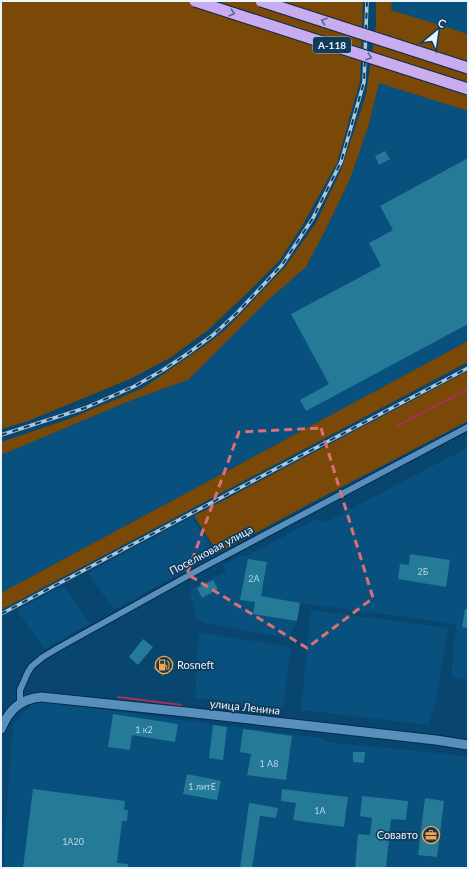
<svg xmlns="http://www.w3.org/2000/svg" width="469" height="869" font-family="Lato,sans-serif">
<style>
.built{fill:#08507e}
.green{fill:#7a4807}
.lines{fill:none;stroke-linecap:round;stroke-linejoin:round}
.stream{stroke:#a92e58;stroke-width:2}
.building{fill:#247a97}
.street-casing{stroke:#002c4a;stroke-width:8}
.secondary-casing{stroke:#002c4a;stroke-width:11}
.street{stroke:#588fbc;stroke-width:6}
.secondary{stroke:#588fbc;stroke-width:9}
.rail-casing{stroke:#aec7d9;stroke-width:3.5}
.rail{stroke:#103b5b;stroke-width:2;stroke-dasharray:6;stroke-linecap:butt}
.highway-bridge-casing{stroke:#002c4a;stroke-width:13;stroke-linecap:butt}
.highway-bridge{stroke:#c9abef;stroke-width:11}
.oneway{stroke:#5a6896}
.marked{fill:none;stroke:#dc6f73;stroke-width:3;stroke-dasharray:8 5;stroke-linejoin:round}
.labels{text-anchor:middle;stroke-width:3.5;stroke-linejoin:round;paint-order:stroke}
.number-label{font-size:9px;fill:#b7d6e4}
.shield{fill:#103b5b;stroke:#a7bccd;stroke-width:1}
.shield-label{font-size:10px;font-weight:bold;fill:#e8f4fe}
.street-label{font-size:11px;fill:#e8f4fe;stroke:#103b5b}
.poi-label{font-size:11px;fill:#e8f4fe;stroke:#103b5b;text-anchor:start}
</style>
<rect width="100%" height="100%" fill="#09466f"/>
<!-- built -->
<g class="built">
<polygon points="392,1 468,1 468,34 391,10"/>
<polygon points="379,82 468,111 468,341 1,593 1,455 132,400 188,380 267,301 306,267 324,233 350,179 369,124"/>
<polygon points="468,445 468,679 451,677 456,624 300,603 297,621 289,638 208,624 196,619 190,594 191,588 226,572 224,565 240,556 247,556 316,519 324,523 461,451"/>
<polygon points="192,517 216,554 114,610 88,573"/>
<polygon points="63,586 90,624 44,649 17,610"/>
<polygon points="311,610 448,628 436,699 429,725 301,710"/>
<polygon points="199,632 291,647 283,708 195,698"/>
<polygon points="37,700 181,720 323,738 326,742 429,752 468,757 468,868 5,868 4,848 11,750 14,723"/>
</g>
<!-- green -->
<g class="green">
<polygon points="1,1 363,1 360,81 337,163 302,226 280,260 245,295 208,330 170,358 130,379 28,421 1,429"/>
<polygon points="376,1 392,1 391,10 468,34 468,111 379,83 369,124 350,179 324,233 306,267 267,301 188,380 132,400 1,455 1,442 69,419 143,388 210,342 226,329 285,267 316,223 341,170 366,95 376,25"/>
<polygon points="468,341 468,362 1,610 1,593"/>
<polygon points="468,371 468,421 311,503 218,553 194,516"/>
</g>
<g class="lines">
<!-- stream -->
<g class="stream">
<polyline points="397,426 468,389"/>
<polyline points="118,697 181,705"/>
</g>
</g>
<!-- building -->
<g class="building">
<polygon points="385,151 390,159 379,165 375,156"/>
<polygon points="468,158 468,324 306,411 300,400 329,384 291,314 381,266 369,243 393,230 380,206"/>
<polygon points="410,554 450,560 446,587 398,579 400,564 409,565"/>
<polygon points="248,559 267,562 261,596 300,603 297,621 253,614 255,602 240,600"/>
<polygon points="213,580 218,589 202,598 197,588"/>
<polygon points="465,609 468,609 468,628 462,627"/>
<polygon points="143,639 153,647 138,665 129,657"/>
<polygon points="164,655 174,662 163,676 153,668"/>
<polygon points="113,714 178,724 175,742 132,735 130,750 108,747"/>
<polygon points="213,725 227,727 223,760 209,758"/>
<polygon points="243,729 292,736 286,780 247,775 251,754 240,752"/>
<polygon points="353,752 365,752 364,763 353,762"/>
<polygon points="187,774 221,781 217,800 183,794"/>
<polygon points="33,789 125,801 124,810 128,810 127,821 122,821 117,863 128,864 128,868 23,868"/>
<polygon points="282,789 348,797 344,827 293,820 296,803 281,801"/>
<polygon points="362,796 408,801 406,820 391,819 386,868 355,868 358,834 370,835 372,818 360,816"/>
<polygon points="425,798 444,801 437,857 418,855"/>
<polygon points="249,803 278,808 276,818 260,816 252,868 240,868"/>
</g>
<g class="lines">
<defs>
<polyline id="street" points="20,703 20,690 28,672 32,666 43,657 58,648 202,568 468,427"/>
<path id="secondary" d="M 1,729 C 9,710 20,699 41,697 L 186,712 L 436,740 L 468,745"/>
</defs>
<!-- street casing -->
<use href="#street" class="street-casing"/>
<!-- secondary casing -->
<use href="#secondary" class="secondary-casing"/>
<!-- street -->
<use href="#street" class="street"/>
<!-- secondary -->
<use href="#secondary" class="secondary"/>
<defs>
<g id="rail">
<polyline points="1,435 85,408 133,387 163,370 187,354 213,335 236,314 282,265 313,218 341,162 364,82 367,1"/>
<polyline points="1,614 207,505 468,368"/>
</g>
</defs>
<!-- rail casing -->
<use href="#rail" class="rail-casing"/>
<!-- rail -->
<use href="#rail" class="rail"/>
<defs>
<g id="highway-bridge">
<polyline points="195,1 468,89"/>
<polyline points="261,1 468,68"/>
</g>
</defs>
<!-- highway-bridge casing -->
<use href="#highway-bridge" class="highway-bridge-casing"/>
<!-- highway-bridge -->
<use href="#highway-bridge" class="highway-bridge"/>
</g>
<!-- one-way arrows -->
<defs><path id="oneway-chevron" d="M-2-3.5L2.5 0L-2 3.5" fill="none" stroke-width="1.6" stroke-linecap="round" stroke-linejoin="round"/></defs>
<g class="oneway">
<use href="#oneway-chevron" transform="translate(232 13) rotate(18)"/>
<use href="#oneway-chevron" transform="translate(324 21) rotate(-162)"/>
<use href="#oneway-chevron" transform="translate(369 57) rotate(18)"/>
</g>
<!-- marked area -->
<path class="marked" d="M 321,428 L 373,598 L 307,648 L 187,574 L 239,432 Z"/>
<!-- icons -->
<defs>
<symbol id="fuel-ring" viewBox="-11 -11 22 22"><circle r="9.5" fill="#103b5b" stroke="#f6a247" stroke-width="1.5"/><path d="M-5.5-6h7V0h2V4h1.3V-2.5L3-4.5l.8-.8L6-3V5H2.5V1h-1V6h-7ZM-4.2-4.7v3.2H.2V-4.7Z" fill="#f6a247"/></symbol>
<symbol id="office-ring" viewBox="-11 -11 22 22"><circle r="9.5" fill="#103b5b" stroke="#f6a247" stroke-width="1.5"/><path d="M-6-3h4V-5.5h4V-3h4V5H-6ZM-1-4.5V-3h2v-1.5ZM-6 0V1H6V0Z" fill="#f6a247"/></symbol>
</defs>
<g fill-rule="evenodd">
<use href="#fuel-ring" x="154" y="655" width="20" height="20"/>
<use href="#office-ring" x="421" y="825" width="20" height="20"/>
</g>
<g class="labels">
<!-- number labels -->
<g class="number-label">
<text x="423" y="575">2Б</text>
<text x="254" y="582">2А</text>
<text x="144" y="733">1 к2</text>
<text x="269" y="767">1 А8</text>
<text x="202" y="790">1 литЕ</text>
<text x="320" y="814">1А</text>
<text x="73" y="845">1А20</text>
</g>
<!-- shield labels -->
<rect class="shield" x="313" y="37" width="38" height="16" rx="3"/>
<g class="shield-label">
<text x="332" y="49">А-118</text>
</g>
<!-- street labels -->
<g class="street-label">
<text transform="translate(211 550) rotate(-28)" y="4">Поселковая улица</text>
<text transform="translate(245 707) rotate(6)" y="4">улица Ленина</text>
</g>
<!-- poi labels -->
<g class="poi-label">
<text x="177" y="669">Rosneft</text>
<text x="418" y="839" text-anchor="end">Совавто</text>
</g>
</g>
<!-- border -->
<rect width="469" height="869" fill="none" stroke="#e8f4fe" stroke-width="4"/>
<!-- north arrow -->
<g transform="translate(437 32) rotate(29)" stroke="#103b5b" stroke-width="3" paint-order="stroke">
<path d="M0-3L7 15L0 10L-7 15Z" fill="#e8f4fe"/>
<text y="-6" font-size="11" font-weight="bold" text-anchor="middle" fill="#e8f4fe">С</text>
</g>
</svg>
